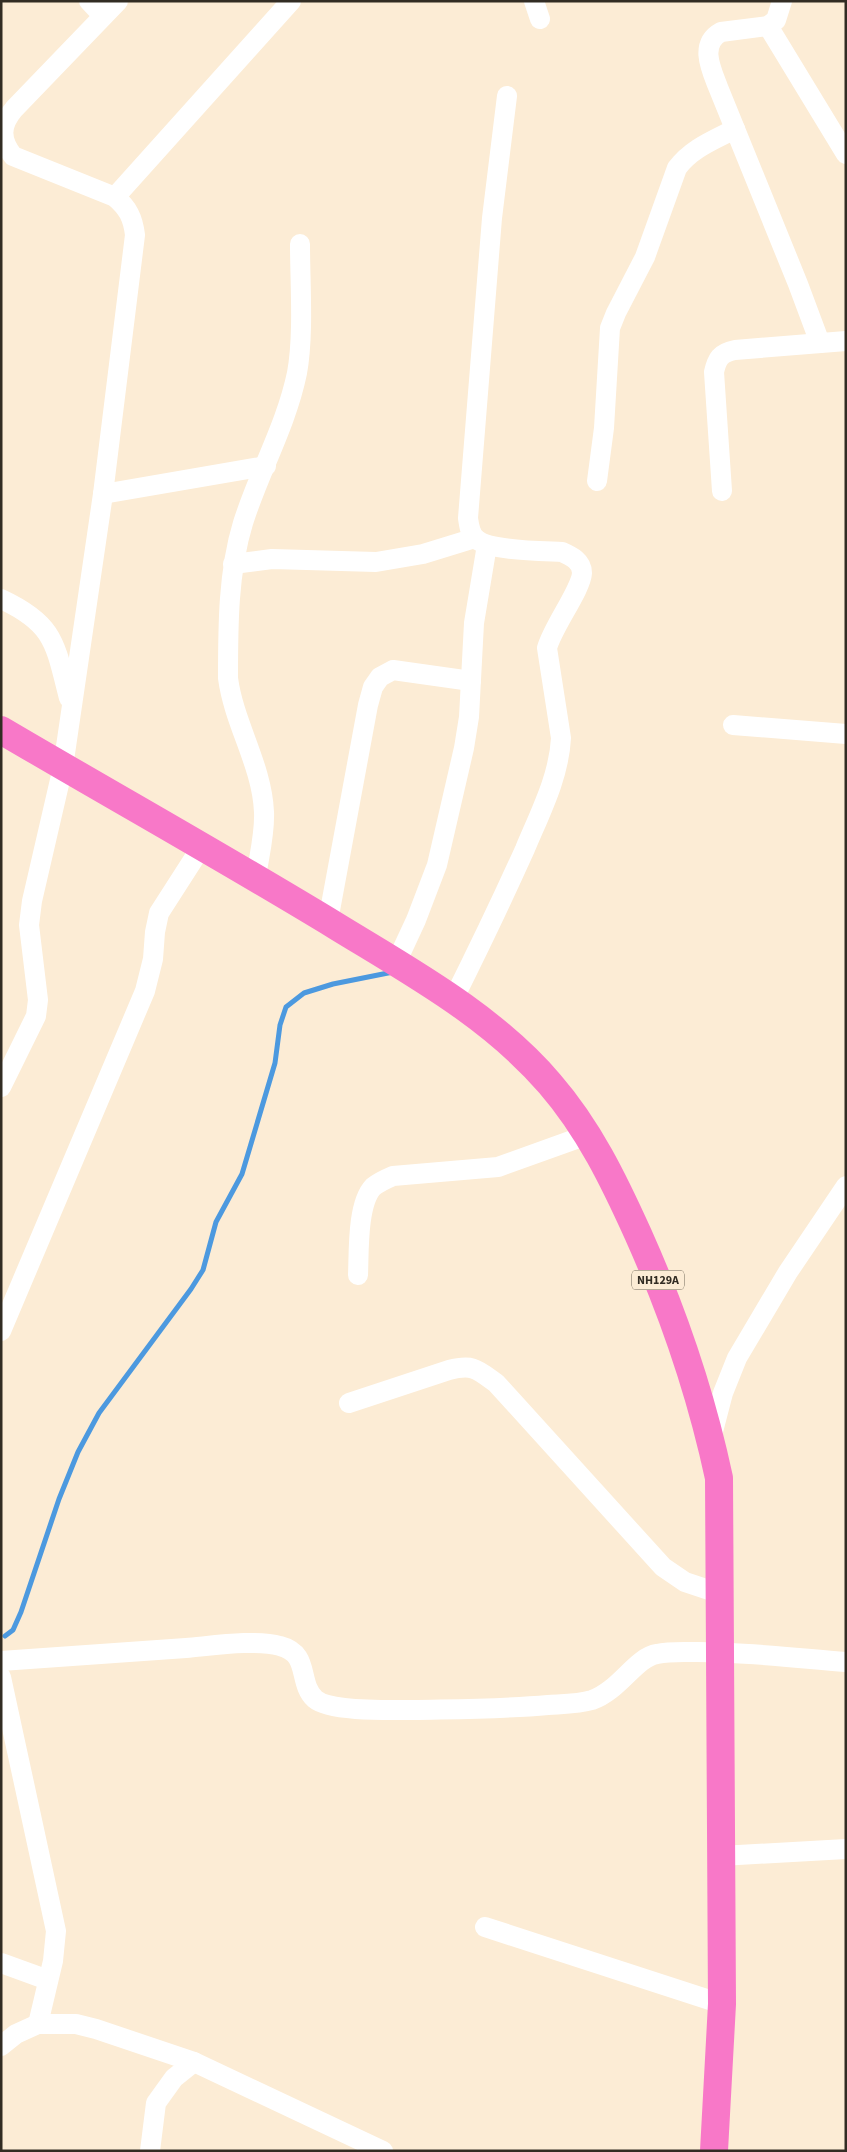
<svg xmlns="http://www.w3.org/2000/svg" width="847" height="2152" font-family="'Source Sans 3',sans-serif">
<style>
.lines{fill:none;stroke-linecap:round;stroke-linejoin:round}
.stream{stroke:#4c99df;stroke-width:5}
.minor{stroke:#fff;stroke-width:20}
.highway{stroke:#f878c8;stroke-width:28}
.labels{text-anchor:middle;stroke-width:4;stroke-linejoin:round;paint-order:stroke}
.shield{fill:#fcecd5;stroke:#6f6658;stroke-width:1}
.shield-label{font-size:12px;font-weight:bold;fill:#322c23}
</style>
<rect width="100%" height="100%" fill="#fcecd5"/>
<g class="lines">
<!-- stream -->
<polyline class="stream" points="5,1636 13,1630 21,1612 59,1499 78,1452 99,1413 191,1289 203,1270 216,1222 242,1174 275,1063 280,1025 286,1007 304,993 333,984 393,972"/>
<!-- minor -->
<g class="minor">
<polyline points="89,1 103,16"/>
<polyline points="534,1 540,19"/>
<path d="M 782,1 L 776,20 L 768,26 L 721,32 C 699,44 711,69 718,87 L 798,284 L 820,343"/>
<polyline points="768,26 846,154"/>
<polyline points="115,197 291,1"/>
<path d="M 597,481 L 604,428 L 610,328 L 616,313 L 645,257 L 677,168 C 692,148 714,140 735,129"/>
<path d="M 722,491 L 714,372 C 717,359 720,353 735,350 L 846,341"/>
<polyline points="103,494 266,466"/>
<polyline points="233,564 272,559 376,562 423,554 475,538"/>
<path d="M 1,599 C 55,624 55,644 69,698"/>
<polyline points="733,725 846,734"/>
<path d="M 256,877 C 259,856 265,834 264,812 C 262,765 234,724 228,678 C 228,627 228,572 243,523 C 259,472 286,426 297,373 C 304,335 300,283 300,244"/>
<polyline points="328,921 368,705 373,687 380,677 393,670 471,681"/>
<polyline points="396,963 416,920 437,865 464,748 469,717 474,623 487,545"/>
<path d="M 453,1000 C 478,950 502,900 525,849 C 540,813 559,777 561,738 L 547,648 C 553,626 581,590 582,573 C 582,561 571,556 562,552 C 542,551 490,551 476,539 C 470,534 469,525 468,518 L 492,218 L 507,96"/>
<path d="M 1,1087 L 36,1016 L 38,1000 L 29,925 L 32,901 L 63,767 L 103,494 L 135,235 C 133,218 128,208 115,197 L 13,156 C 0,139 0,126 14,109 L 118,1"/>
<path d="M 358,1275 C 359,1253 357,1204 373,1187 C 379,1182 386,1179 393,1176 L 498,1167 L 587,1135"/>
<polyline points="1,1331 145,991 153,959 155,932 159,913 202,846"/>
<path d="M 349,1403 L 449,1370 C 473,1364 477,1369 496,1383 L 663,1567 L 685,1582 L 721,1594"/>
<polyline points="711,1439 723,1393 737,1358 788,1272 846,1186"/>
<path d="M 1,1661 C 63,1657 124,1652 186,1648 C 211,1646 256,1639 280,1646 C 311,1654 297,1682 315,1699 C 330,1712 392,1710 413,1710 C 458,1709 503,1709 548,1705 C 562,1704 579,1704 592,1700 C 619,1691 636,1657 657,1654 C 670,1651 684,1652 697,1652 C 747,1652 796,1658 846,1662"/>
<polyline points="1,1677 56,1931 53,1961 38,2024"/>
<polyline points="721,1856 846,1849"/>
<polyline points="485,1927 722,2004"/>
<polyline points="1,1963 48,1980"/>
<polyline points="1,2046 16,2034 38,2024 76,2024 96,2029 194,2062 383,2151"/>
<polyline points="150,2151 156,2103 174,2078 194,2062"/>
</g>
<!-- highway -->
<path class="highway" d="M 1,730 C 113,796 226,859 336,926 C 411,972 492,1016 550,1084 C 589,1129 614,1181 638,1234 C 673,1312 701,1394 719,1478 L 722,2004 L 714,2151"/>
</g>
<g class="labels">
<!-- shield labels -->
<rect class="shield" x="632" y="1270.5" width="52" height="19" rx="4"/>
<g class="shield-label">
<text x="658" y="1284">NH129A</text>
</g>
</g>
<!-- border -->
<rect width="847" height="2152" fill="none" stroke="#322c23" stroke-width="5"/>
</svg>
